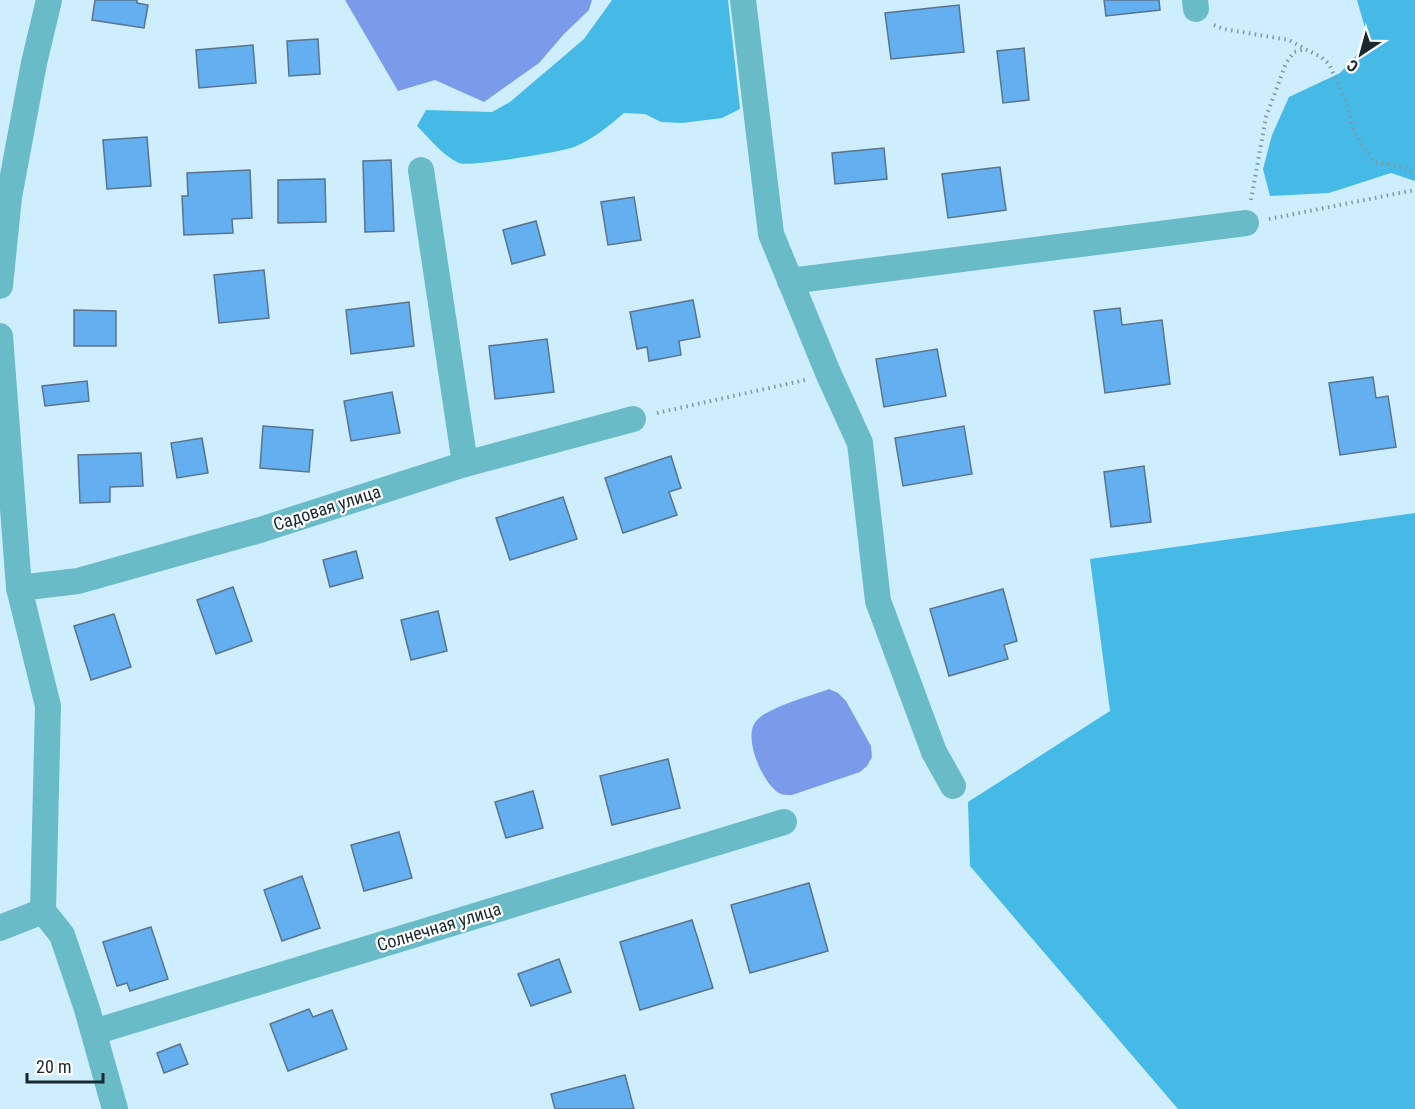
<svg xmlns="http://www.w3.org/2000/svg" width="1415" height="1109" font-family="'Roboto Condensed',sans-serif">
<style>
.forest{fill:#45bae7}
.water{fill:#799be9}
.building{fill:#63aff0;stroke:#59748c;stroke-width:1.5}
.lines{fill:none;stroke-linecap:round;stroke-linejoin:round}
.path{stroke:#7f98a3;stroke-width:4;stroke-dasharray:1.5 4.5;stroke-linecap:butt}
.minor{stroke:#6abbc8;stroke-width:26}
.labels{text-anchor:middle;stroke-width:4.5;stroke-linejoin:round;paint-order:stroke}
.street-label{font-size:18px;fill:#18282f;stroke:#fff}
</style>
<rect width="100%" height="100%" fill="#ceeefd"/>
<!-- forest -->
<g class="forest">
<path d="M 612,0 L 728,0 L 740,109 L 722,118 L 682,123 L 661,122 L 645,114 L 624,113 C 609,126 593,139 574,147 C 562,152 468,167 459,163 C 443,156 430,139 417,126 L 426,110 L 492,112 L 510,102 L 584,39 Z"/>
<polygon points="1357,0 1415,0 1415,181 1391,173 1329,193 1270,196 1263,169 1272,135 1289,97 1340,73 1369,42"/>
<polygon points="1415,513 1415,1109 1178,1109 970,866 968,802 1110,711 1090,559"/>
</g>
<!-- water -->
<g class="water">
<polygon points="345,0 592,0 589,10 564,34 539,63 484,102 435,80 398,91"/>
<path d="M 829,689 L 838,693 L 846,701 L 871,746 L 872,757 L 867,766 L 860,772 L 792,795 C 785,795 780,795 775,790 C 761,778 742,735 757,720 C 769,707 811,696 829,689 Z"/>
</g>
<!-- building -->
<g class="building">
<polygon points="95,0 137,0 137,3 148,5 144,28 92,20"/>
<polygon points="1104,0 1159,0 1160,10 1106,16"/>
<polygon points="959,5 964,52 891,59 885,13"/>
<polygon points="318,39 320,74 289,76 287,41"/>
<polygon points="253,45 256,83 199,88 196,50"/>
<polygon points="1024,48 1029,100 1003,103 997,51"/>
<polygon points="147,137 151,186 107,189 103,140"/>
<polygon points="884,148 887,179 835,184 832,153"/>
<polygon points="391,160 394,231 365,232 363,161"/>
<polygon points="1000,167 1006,210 948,218 942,174"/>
<polygon points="250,170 252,218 232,219 233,233 184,235 182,196 188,196 187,173"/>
<polygon points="325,179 326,222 278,223 278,180"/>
<polygon points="634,197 641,240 608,245 601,202"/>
<polygon points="536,221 545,255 512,264 503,230"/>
<polygon points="264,270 269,318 219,323 214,275"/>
<polygon points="693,300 700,337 679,341 681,355 649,361 647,347 637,349 630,312"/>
<polygon points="409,302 414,346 351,354 346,310"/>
<polygon points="1120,308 1122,325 1162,320 1170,384 1105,393 1094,311"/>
<polygon points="74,310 116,311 116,346 74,346"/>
<polygon points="547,339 554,392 495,399 489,346"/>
<polygon points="937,349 946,396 884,407 876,359"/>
<polygon points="1373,377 1376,398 1388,396 1396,447 1340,455 1329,383"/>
<polygon points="87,381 89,401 45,406 42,386"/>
<polygon points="392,392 400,433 351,441 344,401"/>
<polygon points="263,426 313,430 309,472 260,468"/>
<polygon points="964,426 972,474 903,486 895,438"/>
<polygon points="202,438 208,473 177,478 171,443"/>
<polygon points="141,453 143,486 110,487 110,502 80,503 78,455"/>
<polygon points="671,456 681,488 669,492 677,515 623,533 605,478"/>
<polygon points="1144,466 1151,522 1111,527 1104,472"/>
<polygon points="563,497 577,539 510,560 496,518"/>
<polygon points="356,551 363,578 330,587 323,560"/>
<polygon points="233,587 252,641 216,654 197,600"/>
<polygon points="1003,589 1017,641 1004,645 1008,659 949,676 930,609"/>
<polygon points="438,611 447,651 411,660 401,620"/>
<polygon points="114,614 131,667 91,680 74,626"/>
<polygon points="668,759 680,808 612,825 600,776"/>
<polygon points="533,791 543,828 506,838 495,802"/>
<polygon points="399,832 412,878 364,891 351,845"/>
<polygon points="302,876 320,928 282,941 264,890"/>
<polygon points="809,883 828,951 750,973 731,905"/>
<polygon points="692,920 713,988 640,1010 620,942"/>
<polygon points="151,927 168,979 130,991 127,983 117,986 103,942"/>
<polygon points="559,959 571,992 531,1006 518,974"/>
<polygon points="309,1009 313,1017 332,1010 347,1049 288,1071 270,1024"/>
<polygon points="180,1044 188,1064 164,1073 157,1053"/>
<polygon points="625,1075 634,1109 555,1109 551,1094"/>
</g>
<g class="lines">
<!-- path -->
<g class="path">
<polyline points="1214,25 1223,29 1289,40 1304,48"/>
<polyline points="1251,200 1266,117 1286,63 1294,52 1305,49 1321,57 1329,64 1346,101 1354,132 1374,162 1403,167 1415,173"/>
<polyline points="1269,219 1415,190"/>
<polyline points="657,413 805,380"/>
</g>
<!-- minor -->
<g class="minor">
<polyline points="743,0 771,234 829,375 860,443 878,601 934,752 953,786"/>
<polyline points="1195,0 1196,9"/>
<polyline points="421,170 465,464"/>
<polyline points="790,281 1246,223"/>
<polyline points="0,286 9,197 34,63 49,0"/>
<polyline points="0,336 19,588 48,706 43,911 62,935 87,1009 115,1109"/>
<polyline points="19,588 78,581 260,530 465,464 633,419"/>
<polyline points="0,928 43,911"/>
<polyline points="94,1032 784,822"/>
</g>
</g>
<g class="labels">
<!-- street labels -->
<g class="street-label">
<text transform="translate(327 508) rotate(-18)" y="6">Садовая улица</text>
<text transform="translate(439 927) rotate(-17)" y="6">Солнечная улица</text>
</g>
</g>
<!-- north arrow -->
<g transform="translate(1361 54) rotate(216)" stroke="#ffffff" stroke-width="4.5" paint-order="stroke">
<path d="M0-4.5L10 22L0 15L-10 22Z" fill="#18282f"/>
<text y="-9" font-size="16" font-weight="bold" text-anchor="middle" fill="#18282f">С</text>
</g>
<!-- scale -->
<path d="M27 1073v9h76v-9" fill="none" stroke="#18282f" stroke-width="3"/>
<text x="36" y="1073" font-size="18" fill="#18282f" stroke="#ffffff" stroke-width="4.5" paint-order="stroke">20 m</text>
</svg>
